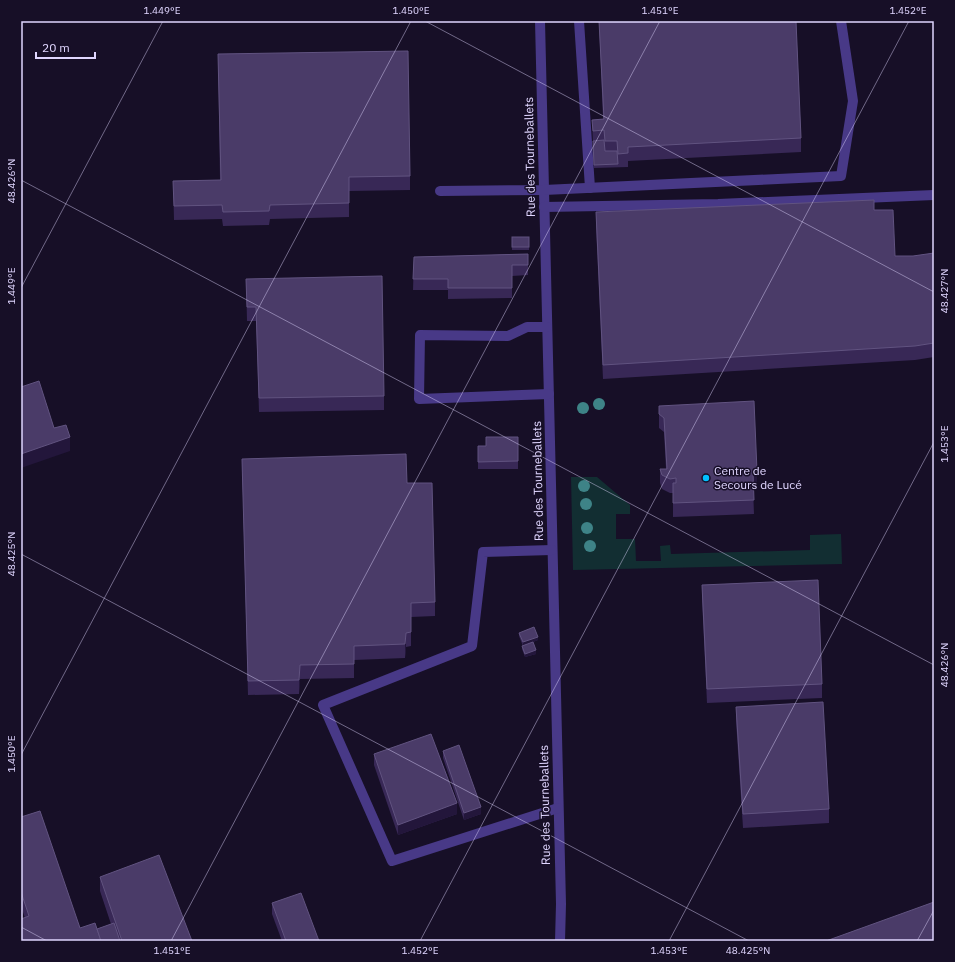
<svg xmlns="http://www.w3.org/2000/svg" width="955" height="962" font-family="'IBM Plex Sans',sans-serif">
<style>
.green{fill:#122e32}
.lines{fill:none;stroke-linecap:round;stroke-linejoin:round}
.minor{stroke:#483987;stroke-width:10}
.tree{fill:#3e8387}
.wall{fill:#382856}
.shaded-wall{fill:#23163b}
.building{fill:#4a3b68;stroke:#615380}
.ticks{fill:none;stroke:#e0d6ff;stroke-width:1;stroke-opacity:0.45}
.poi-dot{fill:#02c0ff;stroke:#170f27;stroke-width:1.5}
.labels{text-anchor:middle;stroke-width:3;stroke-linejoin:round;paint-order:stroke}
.street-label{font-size:12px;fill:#e0d6ff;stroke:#170f27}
.poi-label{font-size:12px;fill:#e0d6ff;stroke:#170f27;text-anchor:start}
.neatline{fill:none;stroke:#e0d6ff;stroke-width:1.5}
.ticks-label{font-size:10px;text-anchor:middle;fill:#e0d6ff}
</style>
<rect width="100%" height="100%" fill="#170f27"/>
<!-- green -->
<polygon class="green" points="571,477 597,477 630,505 630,514 616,514 616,539 635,539 636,561 661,561 660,546 670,545 671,554 810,550 810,535 841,534 842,564 573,570"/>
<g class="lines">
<!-- minor -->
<g class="minor">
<polyline points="540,21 561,904 560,941"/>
<polyline points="579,21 590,188"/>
<polyline points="440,191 544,190 841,176 853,101 841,21"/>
<polyline points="544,207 718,204 934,195"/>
<polyline points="547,327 527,327 508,336 420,335 419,399 549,394"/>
<polyline points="552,550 483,552 472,646 323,705 392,861 558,808"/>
</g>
</g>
<!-- trees -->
<g class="tree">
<circle cx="599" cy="404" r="6"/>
<circle cx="583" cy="408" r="6"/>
<circle cx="584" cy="486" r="6"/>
<circle cx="586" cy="504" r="6"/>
<circle cx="587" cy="528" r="6"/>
<circle cx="590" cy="546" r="6"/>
</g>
<!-- wall -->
<g class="wall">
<polygon points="599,21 796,21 801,138 801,152 628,161 628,167 594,168 592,120 603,119"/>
<polygon points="218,54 410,176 410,190 349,191 349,217 270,219 269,225 223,226 222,219 174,220 173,181 220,180"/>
<polygon points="874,210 895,256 913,256 934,253 934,357 915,360 603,379 596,226 596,212"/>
<rect x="512" y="237" width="17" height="13"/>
<polygon points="528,254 528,275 512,276 512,298 448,299 448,290 413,290 414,257"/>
<polygon points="246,279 384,396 384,410 259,412 256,321 247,321"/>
<polygon points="659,406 757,485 753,487 754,514 673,517 673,493 670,493 662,489 660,483 660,469 666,469 664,432 659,428"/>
<polygon points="518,437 518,469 478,469 478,446 486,446"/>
<polygon points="242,459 407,483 435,602 435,616 411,617 411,646 406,647 405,658 354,660 354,678 300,679 299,694 248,695"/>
<polygon points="702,585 822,684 822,698 707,703 702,599"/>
<polygon points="519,633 538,640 533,642 536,654 525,657 522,649 523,646 519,636"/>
<polygon points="736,707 829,809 829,823 743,828 736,721"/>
<polygon points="443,751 481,814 464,820 443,758"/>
<polygon points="374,754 457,814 398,835 374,765"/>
<polygon points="21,817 80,928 97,929 111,924 100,891 100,877 192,941 21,941 25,918 21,906"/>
<polygon points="272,903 319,941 282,941 272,914"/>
</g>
<!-- shaded-wall -->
<g class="shaded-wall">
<polygon points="70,437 70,451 21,468 21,454"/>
<polygon points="757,471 757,485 753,487 753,473"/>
<polygon points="406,633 406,647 405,658 405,644"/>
<polygon points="538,637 538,640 523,646 523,642"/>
<polygon points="536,650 536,654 525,657 525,654"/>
<polygon points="300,665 300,679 299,694 299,680"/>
<polygon points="457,803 457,814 398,835 398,825"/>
<polygon points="481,807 481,814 464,820 464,813"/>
</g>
<!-- building -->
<g class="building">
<polygon points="599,21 796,21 801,138 628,147 628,153 618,154 617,141 605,141 604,130 593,131 592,120 604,119"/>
<polygon points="408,51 410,176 349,177 349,203 270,205 269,211 223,212 222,205 174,206 173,181 221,180 218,54"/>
<polygon points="604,140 605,151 617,151 618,164 594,165 593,141"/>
<polygon points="874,200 874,210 893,210 895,256 913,256 934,253 934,343 915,346 603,365 596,212"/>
<rect x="512" y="237" width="17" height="10"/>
<polygon points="528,254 528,265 512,265 512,288 448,288 448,279 413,279 414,257"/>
<polygon points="382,276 384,396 259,398 256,307 247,307 246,279"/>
<polygon points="39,381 54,428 66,425 70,437 21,454 21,387"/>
<polygon points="754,401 757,471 753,473 754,500 673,503 673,483 676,483 676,478 670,479 662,475 660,469 667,469 664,418 659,414 659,406"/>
<polygon points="486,437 518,437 518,461 478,462 478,446 486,446"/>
<polygon points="406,454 407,483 432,483 435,602 411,603 411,632 406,633 405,644 354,646 354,664 300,665 299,680 248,681 242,459"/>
<polygon points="818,580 822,684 707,689 702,585"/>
<polygon points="534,627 538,637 523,642 519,633"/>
<polygon points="533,642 536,650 525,654 522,646"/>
<polygon points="823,702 829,809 743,814 736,707"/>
<polygon points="431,734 457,803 398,825 374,754"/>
<polygon points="459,745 481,807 464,813 443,751"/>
<polygon points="40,811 80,928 95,923 101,941 21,941 21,919 29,916 21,892 21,817"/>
<polygon points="159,855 192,941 122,941 100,877"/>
<polygon points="301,893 319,941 286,941 272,903"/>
<polygon points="934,902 934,941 826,941"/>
<polygon points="114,923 120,941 101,941 97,929"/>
</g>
<!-- ticks -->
<path class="ticks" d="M 425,21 L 934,292M 21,180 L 934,665M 21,288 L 163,21M 21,554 L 749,941M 21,755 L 411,21M 21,927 L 47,941M 171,941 L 660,21M 420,941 L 909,21M 669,941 L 934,442M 917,941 L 934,910"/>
<!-- markers -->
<circle class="poi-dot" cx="706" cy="478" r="4"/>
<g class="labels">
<!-- street labels -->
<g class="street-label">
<text transform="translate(530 157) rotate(-91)" y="4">Rue des Tourneballets</text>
<text transform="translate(538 481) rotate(-91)" y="4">Rue des Tourneballets</text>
<text transform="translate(545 805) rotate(-91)" y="4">Rue des Tourneballets</text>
</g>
<!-- poi labels -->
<g class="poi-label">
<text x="714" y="475">Centre de<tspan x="714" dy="14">Secours de Lucé</tspan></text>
</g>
</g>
<!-- border -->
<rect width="955" height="962" fill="none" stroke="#170f27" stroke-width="44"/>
<!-- scale -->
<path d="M36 52v6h59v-6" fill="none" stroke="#e0d6ff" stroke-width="2"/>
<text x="42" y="52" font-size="12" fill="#e0d6ff" stroke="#170f27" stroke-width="3" paint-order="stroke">20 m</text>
<rect x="22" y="22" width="911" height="918" class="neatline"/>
<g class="ticks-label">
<text x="162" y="14">1.449°E</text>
<text x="411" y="14">1.450°E</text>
<text x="660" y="14">1.451°E</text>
<text x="908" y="14">1.452°E</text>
<text transform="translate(11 181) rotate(-90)" y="4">48.426°N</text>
<text transform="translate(11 286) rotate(-90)" y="4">1.449°E</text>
<text transform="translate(944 291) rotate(-90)" y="4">48.427°N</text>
<text transform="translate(944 444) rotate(-90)" y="4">1.453°E</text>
<text transform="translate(11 554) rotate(-90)" y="4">48.425°N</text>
<text transform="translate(944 665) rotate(-90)" y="4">48.426°N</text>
<text transform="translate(11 754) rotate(-90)" y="4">1.450°E</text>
<text x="172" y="954">1.451°E</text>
<text x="420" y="954">1.452°E</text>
<text x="669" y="954">1.453°E</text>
<text x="748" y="954">48.425°N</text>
</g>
</svg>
